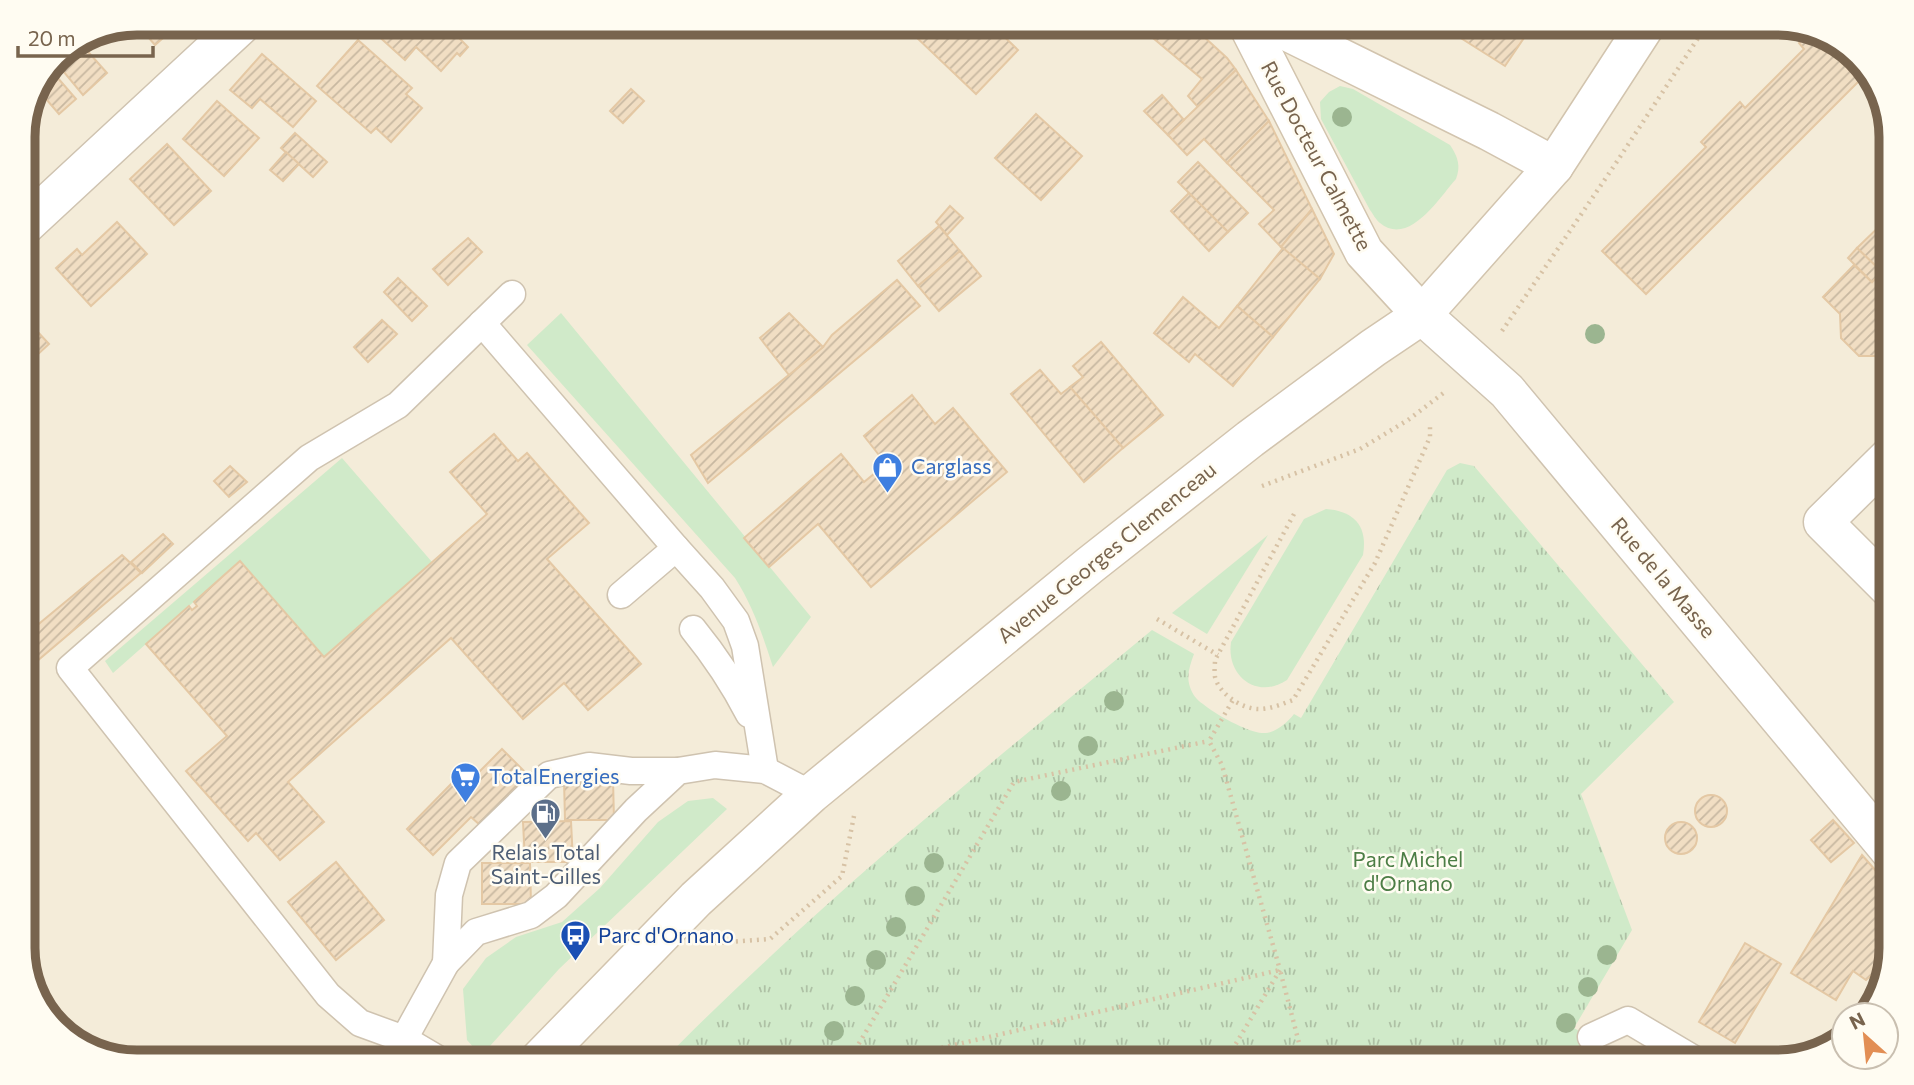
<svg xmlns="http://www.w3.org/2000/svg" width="1914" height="1085" font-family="Commissioner,sans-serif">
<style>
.residential{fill:#f4ecd9}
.grass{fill:#d0eac9}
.park{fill:url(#park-tufts)}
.building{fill:url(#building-hatch);stroke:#e4c8a4;stroke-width:2}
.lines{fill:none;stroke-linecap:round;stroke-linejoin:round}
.lane-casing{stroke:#cfc3b0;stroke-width:29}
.street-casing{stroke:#cfc3b0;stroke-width:41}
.secondary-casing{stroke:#d2c4ae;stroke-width:41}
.path{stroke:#d7c2a5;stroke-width:4.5;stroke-dasharray:2 5;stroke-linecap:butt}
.lane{stroke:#fff;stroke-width:26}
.street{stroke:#fff;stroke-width:38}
.secondary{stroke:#fff;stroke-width:38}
.tree{fill:#9bb590}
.labels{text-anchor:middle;stroke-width:5;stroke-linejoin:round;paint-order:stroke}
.street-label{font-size:21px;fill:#78644e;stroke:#fffcf2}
.shop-label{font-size:21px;fill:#366cbe;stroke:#fffcf2;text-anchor:start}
.service-label{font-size:21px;fill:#4e5e75;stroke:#fffcf2}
.park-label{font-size:21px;fill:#4c7d45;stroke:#fffcf2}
.transit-label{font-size:21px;fill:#164399;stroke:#fffcf2;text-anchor:start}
.rim{fill:none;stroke:#78644e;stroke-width:9}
</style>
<defs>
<pattern id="park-tufts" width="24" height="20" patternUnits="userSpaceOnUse" patternTransform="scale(1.75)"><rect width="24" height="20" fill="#d0eac9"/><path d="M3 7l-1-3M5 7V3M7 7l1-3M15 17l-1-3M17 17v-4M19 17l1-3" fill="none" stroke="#aec1a5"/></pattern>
<pattern id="building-hatch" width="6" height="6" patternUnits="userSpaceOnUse" patternTransform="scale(1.75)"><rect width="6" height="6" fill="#f1dec3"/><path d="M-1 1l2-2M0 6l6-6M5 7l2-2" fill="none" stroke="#c8b8a1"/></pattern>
</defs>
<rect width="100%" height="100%" fill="#fcf9eb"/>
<!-- residential -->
<polygon class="residential" points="137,23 1777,23 1834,38 1876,79 1891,129 1891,949 1876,1005 1866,1015 1844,1015 1844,1037 1835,1047 1778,1062 137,1062 80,1047 38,1006 23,956 23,129 56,56"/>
<!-- grass -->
<g class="grass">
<path d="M 1340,86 L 1353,89 L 1450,145 C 1458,157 1461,166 1456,179 C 1439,198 1409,247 1380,223 C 1376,220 1373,214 1370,210 L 1321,119 L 1320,102 L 1329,92 Z"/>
<path d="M 561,313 L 811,617 L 773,667 C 763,636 753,606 735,578 L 527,345 Z"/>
<polygon points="342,458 432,562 324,657 240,561 113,673 105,661"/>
<path d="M 1326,509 C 1354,511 1368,526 1363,555 L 1287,680 C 1257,700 1226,676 1231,642 L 1304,519 Z"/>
<polygon points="1268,535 1207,634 1172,613"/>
<polygon points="713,798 727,809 559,969 481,1056 467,1040 463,989 486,958 516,937 562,922 600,888 658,822 688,801"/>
</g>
<!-- park -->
<path class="park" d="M 1460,463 L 1474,466 L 1674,702 L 1581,794 L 1632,930 L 1574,1028 L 1632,1062 L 662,1062 C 697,1025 735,990 772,955 C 894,841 1024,736 1152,630 L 1194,654 C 1190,665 1186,676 1190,687 C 1192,694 1197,700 1203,704 C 1213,713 1249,733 1262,733 C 1274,734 1286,724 1294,714 L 1301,718 L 1447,470 Z"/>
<!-- building -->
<g class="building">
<polygon points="136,23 180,23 155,45"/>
<polygon points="364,23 475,23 460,39 468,47 460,56 457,53 441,71 416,47 405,60"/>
<polygon points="927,23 990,23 1018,50 976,94 915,36"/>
<polygon points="1135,23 1189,23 1227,58 1236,70 1198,107 1188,96 1202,79"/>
<polygon points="1437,23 1534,23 1505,66"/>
<polygon points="1810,32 1834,38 1868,72 1646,294 1602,251 1706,147 1701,142 1740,102 1745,108 1804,49 1799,43"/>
<polygon points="358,40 412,88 406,94 422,108 391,142 376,128 371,133 317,86"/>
<polygon points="82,45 107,73 83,95 58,65"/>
<polygon points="262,54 316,101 293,127 260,99 252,108 230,90"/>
<polygon points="50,69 76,99 59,114 40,92"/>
<polygon points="1236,70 1269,121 1227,163 1204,139 1187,155 1168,135"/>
<polygon points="631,89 644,101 623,123 610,111"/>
<polygon points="1162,95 1184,120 1168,135 1144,111"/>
<polygon points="217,101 259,138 224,176 183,139"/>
<polygon points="1036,114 1082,156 1041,200 995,158"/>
<polygon points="1269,121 1312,209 1281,247 1259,224 1274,210 1227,163"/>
<polygon points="295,133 327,162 313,177 281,148"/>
<polygon points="167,144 211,191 174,225 130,179"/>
<polygon points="286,152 299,164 283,181 270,170"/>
<polygon points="1198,162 1248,213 1228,232 1178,182"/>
<polygon points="1189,193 1228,232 1209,251 1171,211"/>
<polygon points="950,206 963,218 947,235 936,222"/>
<polygon points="1312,209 1334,254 1320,279 1281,247"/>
<polygon points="1891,215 1891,347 1883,356 1859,356 1841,338 1840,314 1823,297 1854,265 1872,282 1882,272 1857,248"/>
<polygon points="117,222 147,254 91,306 56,268 77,249 82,255"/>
<polygon points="939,226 960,251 918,286 898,261"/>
<polygon points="468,238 482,252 448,285 433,269"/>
<polygon points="1283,248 1320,279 1273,337 1237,306"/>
<polygon points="1857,248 1882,272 1872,282 1848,258"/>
<polygon points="960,251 981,276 939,311 918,286"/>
<polygon points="398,278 427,306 412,321 384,292"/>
<polygon points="897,280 920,306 708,483 691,455 823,347 832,335"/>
<polygon points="1183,297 1219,328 1237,306 1273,337 1233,386 1195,354 1189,362 1154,333"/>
<polygon points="789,313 823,347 789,375 760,338"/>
<polygon points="23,316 49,344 23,368"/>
<polygon points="382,320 397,334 368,362 354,347"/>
<polygon points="1101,342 1163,415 1123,448 1070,387 1083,377 1073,366"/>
<polygon points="1040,370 1061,394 1070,387 1123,448 1084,482 1011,394"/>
<polygon points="912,395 935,424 953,408 1007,472 871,587 818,524 769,567 744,538 841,454 864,482 886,464 864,436"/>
<polygon points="494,434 518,461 527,453 589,523 547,559 641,664 588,710 564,683 523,719 451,638 288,782 324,822 280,860 256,833 248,841 186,771 227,736 146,644 189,606 192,610 197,606 194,602 240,561 324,657 487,514 450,472"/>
<polygon points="230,466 247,482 229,497 214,481"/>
<polygon points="163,534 173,544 142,573 131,562"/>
<polygon points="122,555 141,573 30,667 23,659 23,637"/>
<polygon points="502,749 528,775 480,825 471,817 433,855 407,829 452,783 460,791"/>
<polygon points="613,779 614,820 565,820 564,780"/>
<circle cx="1711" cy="811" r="16"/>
<polygon points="1833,820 1854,843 1831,862 1811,840"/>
<polygon points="571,821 573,862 525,862 523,822"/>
<circle cx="1681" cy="838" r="16"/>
<polygon points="1862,855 1891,888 1891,949 1888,961 1866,980 1853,971 1836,1000 1791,973"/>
<polygon points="336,862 384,920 336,960 288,902"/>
<polygon points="482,863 530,863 531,904 482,904"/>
<polygon points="1745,943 1781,964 1735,1043 1699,1022"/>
</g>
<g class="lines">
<defs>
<g id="lane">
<polyline points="482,323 676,548 621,595"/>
<polyline points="676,548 712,588 736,621 745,646 765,770"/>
<path d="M 693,629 C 715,656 733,683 749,714"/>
<polyline points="446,963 449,895 458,863 549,775 589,766 631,771 678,771"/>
<polyline points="1591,1037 1628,1020 1699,1062"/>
<polyline points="404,1039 446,963 476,932 531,915 556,896 636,810 678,771 715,765 765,770 811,794"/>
<polyline points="443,1062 404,1039 360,1023 328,995 70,668 309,458 398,405 512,294"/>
</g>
<g id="street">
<polyline points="23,227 243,23"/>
<polyline points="1422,315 1507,391 1891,852"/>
<polyline points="1891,455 1823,522 1891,590"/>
</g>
<g id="secondary">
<polyline points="1247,23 1364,252 1422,315"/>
<polyline points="1270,23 1489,131 1554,166"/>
<polyline points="537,1062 696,899 811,794 1090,565 1250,439 1373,348 1422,315 1554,166 1647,23"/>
</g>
</defs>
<!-- lane casing -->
<use href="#lane" class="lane-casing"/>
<!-- street casing -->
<use href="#street" class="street-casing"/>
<!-- secondary casing -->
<use href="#secondary" class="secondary-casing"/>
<!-- path -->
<g class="path">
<polyline points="1502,331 1616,163 1708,23"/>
<polyline points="1262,486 1360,449 1408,420 1446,391"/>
<path d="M 1294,514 L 1215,660 C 1215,665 1214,671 1215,677 C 1219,694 1242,709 1259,709 C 1271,709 1282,704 1293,700 L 1375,563 L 1430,437 L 1430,423"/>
<polyline points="1157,619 1218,655"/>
<polyline points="715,943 770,939 842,876 854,816"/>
<polyline points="848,1062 1014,782 1209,741"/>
<polyline points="880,1062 1280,970 1304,1062"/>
<polyline points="1225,1062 1280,970 1222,765 1209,741 1233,700"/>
</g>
<!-- lane -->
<use href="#lane" class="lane"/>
<!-- street -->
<use href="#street" class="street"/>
<!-- secondary -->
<use href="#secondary" class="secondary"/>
</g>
<!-- trees -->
<g class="tree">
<circle cx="1342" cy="117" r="10"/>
<circle cx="1595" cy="334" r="10"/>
<circle cx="1114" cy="701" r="10"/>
<circle cx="1088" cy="746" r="10"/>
<circle cx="1061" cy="791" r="10"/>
<circle cx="934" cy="863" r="10"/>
<circle cx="915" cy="896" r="10"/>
<circle cx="896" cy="927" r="10"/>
<circle cx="1607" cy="955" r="10"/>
<circle cx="876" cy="960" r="10"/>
<circle cx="1588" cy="987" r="10"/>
<circle cx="855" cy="996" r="10"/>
<circle cx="1566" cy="1023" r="10"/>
<circle cx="834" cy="1031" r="10"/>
</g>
<!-- icons -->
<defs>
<symbol id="shop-pin" viewBox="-11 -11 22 30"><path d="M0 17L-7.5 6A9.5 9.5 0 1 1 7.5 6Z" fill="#3f7fe0" stroke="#fffcf2"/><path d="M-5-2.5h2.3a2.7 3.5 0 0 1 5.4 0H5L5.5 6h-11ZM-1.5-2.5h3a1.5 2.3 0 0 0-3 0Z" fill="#fff"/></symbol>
<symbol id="supermarket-pin" viewBox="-11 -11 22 30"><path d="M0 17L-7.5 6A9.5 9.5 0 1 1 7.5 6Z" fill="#3f7fe0" stroke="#fffcf2"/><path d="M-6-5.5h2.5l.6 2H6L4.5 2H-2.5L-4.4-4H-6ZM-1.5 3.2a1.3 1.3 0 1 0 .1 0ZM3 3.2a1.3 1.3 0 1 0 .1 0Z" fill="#fff"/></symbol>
<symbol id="fuel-pin" viewBox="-11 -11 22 30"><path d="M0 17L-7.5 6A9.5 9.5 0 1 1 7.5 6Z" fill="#5c6f8a" stroke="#fffcf2"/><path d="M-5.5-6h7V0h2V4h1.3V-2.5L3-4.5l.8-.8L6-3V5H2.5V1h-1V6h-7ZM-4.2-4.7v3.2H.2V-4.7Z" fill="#fff"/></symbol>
<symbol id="bus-pin" viewBox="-11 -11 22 30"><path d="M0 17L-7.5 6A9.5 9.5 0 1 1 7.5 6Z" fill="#1a4fb4" stroke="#fffcf2"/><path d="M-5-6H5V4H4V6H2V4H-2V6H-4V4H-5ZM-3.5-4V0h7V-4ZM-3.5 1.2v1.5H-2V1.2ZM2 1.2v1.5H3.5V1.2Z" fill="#fff"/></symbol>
</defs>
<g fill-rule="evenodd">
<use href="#shop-pin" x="870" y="450" width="35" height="47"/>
<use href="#supermarket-pin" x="448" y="760" width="35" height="47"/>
<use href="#fuel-pin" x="528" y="796" width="35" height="47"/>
<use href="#bus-pin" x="558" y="918" width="35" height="47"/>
</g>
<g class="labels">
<!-- street labels -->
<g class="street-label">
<text transform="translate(1316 156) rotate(62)" y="7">Rue Docteur Calmette</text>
<text transform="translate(1107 553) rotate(-39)" y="7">Avenue Georges Clemenceau</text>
<text transform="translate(1663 578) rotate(50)" y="7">Rue de la Masse</text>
</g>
<!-- shop labels -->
<g class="shop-label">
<text x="911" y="474">Carglass</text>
<text x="489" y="784">TotalEnergies</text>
</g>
<!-- service labels -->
<g class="service-label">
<text x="546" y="860">Relais Total<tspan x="546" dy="24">Saint-Gilles</tspan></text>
</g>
<!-- park labels -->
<g class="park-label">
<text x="1408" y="867">Parc Michel<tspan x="1408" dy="24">d'Ornano</tspan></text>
</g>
<!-- transit labels -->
<g class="transit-label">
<text x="598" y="943">Parc d'Ornano</text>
</g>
</g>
<!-- crop -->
<path d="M0 0H1914V1085H0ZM137 35H1777A102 102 0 0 1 1879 137V948A102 102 0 0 1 1777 1050H137A102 102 0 0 1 35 948V137A102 102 0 0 1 137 35Z" fill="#fffcf2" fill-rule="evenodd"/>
<path class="rim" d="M137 35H1777A102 102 0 0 1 1879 137V948A102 102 0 0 1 1777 1050H137A102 102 0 0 1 35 948V137A102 102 0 0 1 137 35Z"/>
<!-- north arrow -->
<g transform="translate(1865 1036) rotate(333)"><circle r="33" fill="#fffcf2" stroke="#c9bfb0" stroke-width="2"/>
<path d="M0-5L12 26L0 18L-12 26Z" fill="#e28e54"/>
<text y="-10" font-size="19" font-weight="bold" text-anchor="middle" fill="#78644e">N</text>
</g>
<!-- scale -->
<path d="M18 46v10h135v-10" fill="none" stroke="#78644e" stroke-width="3.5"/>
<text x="28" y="46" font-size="21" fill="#78644e" stroke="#fffcf2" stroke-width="5" paint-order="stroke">20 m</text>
</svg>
